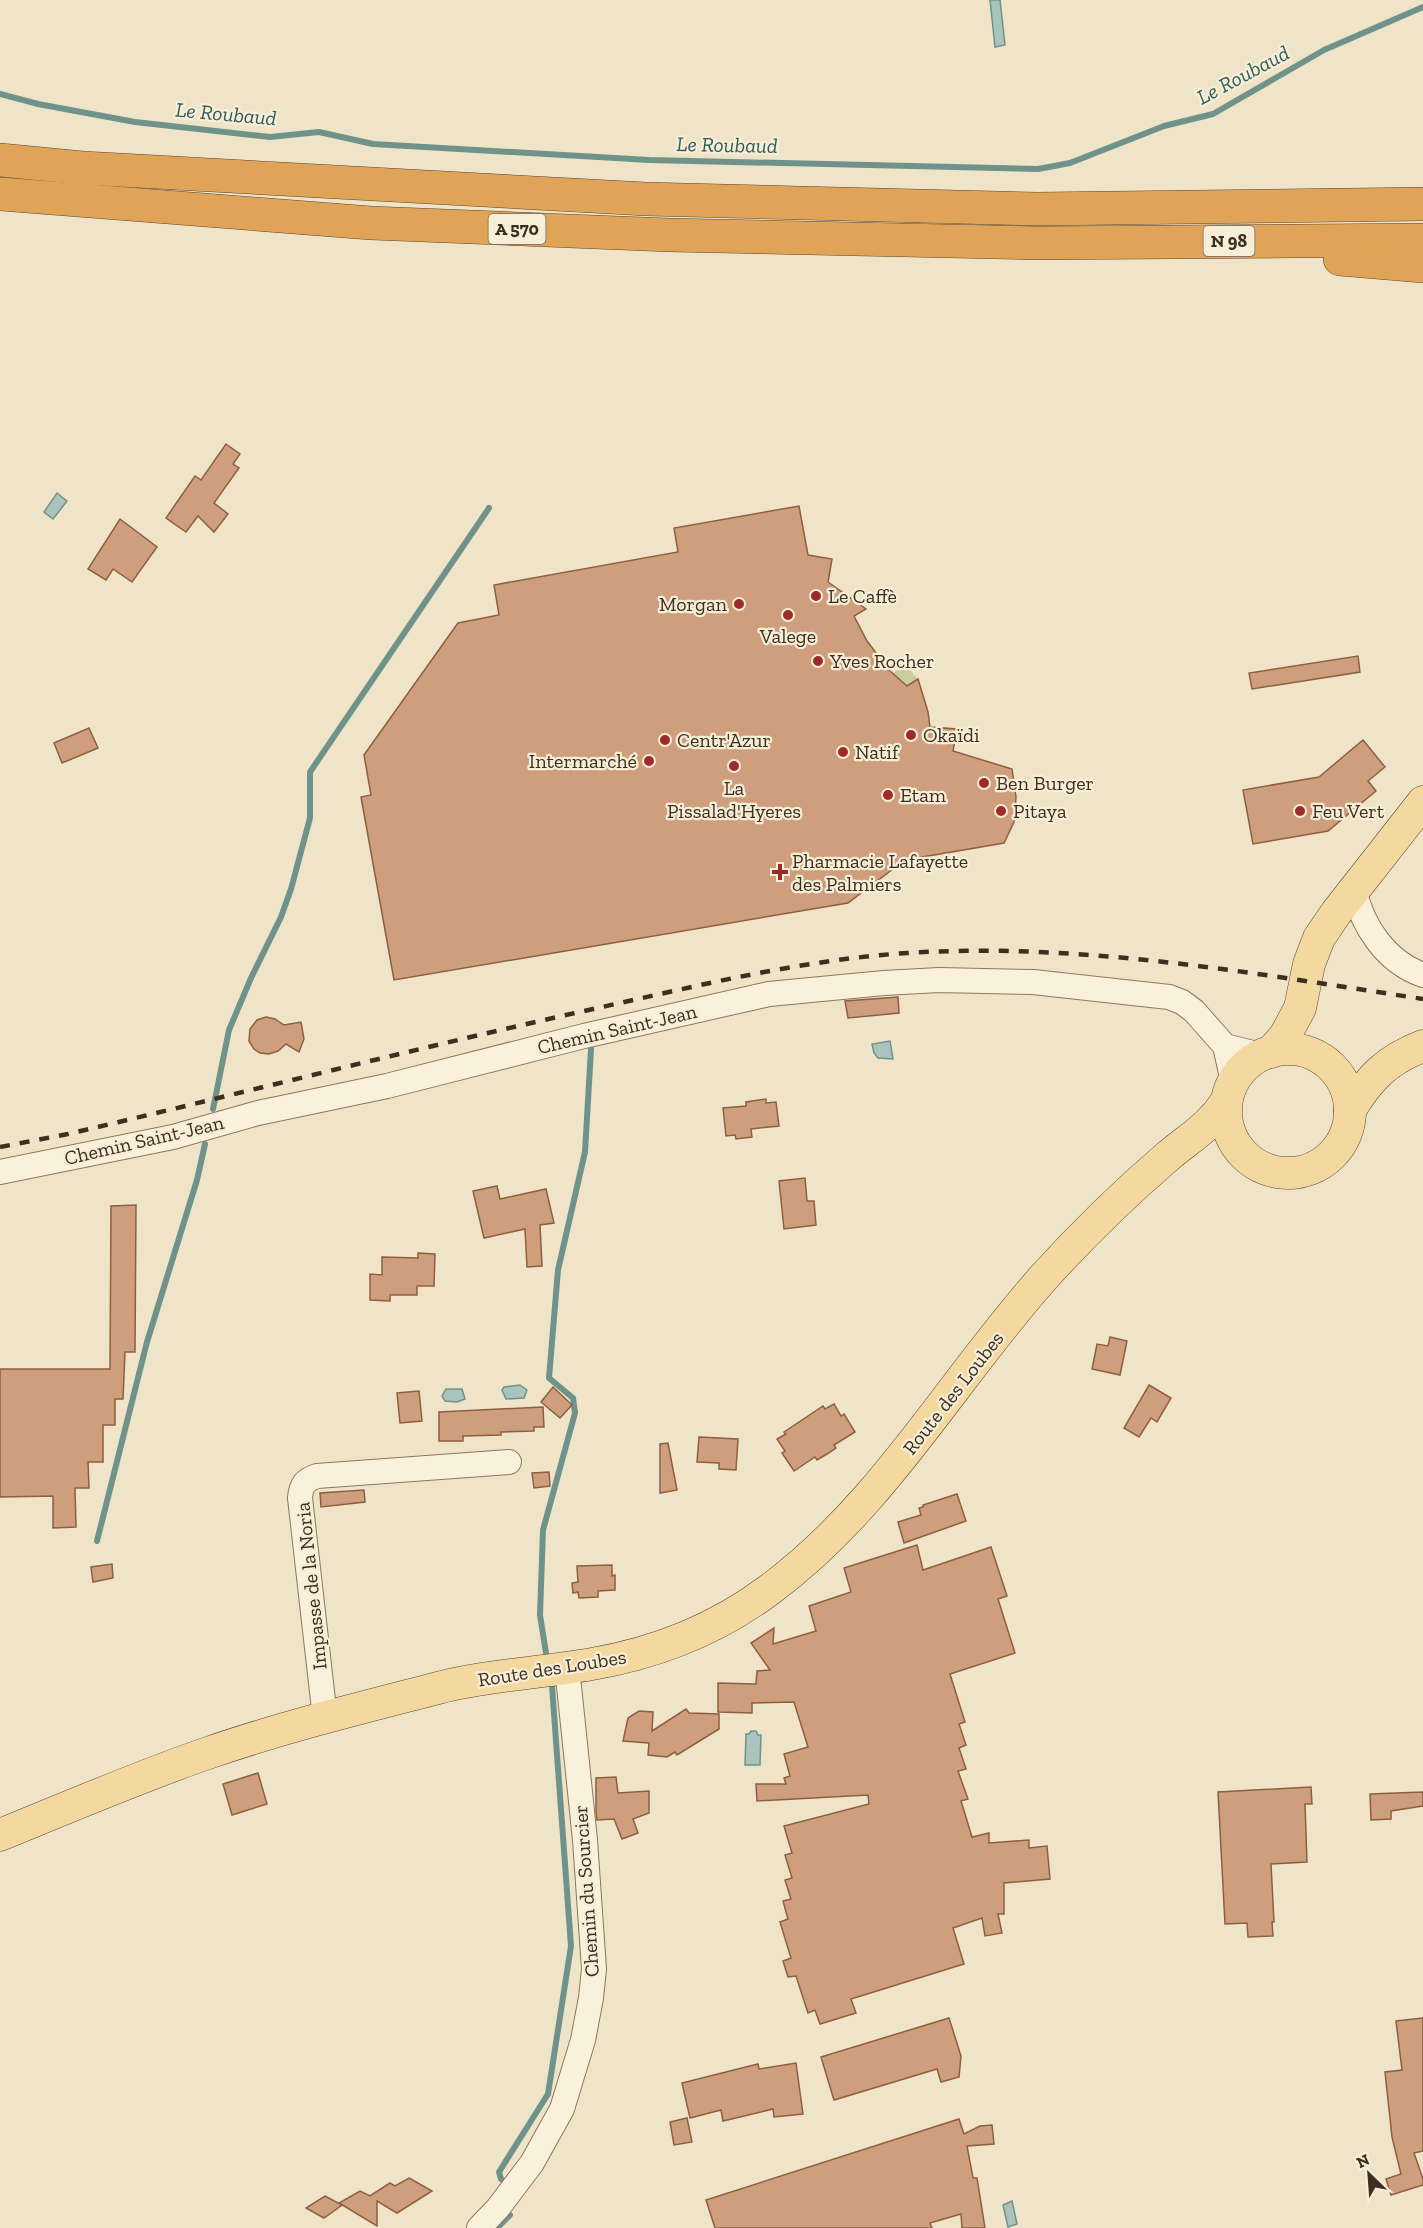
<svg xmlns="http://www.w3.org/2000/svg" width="1423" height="2228" font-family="'Zilla Slab',serif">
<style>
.green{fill:#c9cf9b}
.water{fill:#a9c4bc;stroke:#6f938a;stroke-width:1.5}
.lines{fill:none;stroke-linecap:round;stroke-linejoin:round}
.stream{stroke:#6f938a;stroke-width:6}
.building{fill:#cf9f7d;stroke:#8d5f41;stroke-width:1.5}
.minor-casing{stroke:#8d765c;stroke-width:26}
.major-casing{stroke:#5b4430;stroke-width:33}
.highway-casing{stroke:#5b4430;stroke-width:34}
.minor{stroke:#faf1dc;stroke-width:24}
.major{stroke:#f3d9a0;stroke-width:32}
.highway{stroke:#e0a458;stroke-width:33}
.rail{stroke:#3d2e20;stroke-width:4.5;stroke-dasharray:10 10;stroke-linecap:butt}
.poi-dot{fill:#9e2a2b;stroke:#f7eed8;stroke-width:2}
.labels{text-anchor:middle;stroke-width:4.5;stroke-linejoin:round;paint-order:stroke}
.shield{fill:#f7eed8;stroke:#756857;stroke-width:1.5}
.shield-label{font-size:18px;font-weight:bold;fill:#3d2e20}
.poi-label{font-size:20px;fill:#3d2e20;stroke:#f7eed8;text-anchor:start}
.street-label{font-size:20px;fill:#3d2e20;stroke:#f7eed8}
.water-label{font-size:21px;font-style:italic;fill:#2f5d5a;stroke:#f7eed8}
</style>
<rect width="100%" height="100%" fill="#f0e4c8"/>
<!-- green -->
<polygon class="green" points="905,664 918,679 907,686 892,674"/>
<!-- water -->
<g class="water">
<polygon points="990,0 1000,0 1005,45 995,47"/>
<polygon points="57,493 67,501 53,519 44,512"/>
<polygon points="890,1041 893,1059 878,1058 874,1053 872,1044"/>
<polygon points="520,1385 527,1390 524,1398 506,1399 502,1390 504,1387"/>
<polygon points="446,1389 462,1389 465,1399 457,1402 445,1401 442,1396"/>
<polygon points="751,1731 756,1731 758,1735 761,1735 760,1765 745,1765 746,1734 749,1734"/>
<polygon points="1012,2201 1017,2224 1008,2227 1003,2205"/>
</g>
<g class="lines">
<!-- stream -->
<g class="stream">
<polyline points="0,94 38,104 135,122 270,137 319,132 373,144 649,160 1038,169 1070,163 1164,126 1213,114 1324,50 1423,7"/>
<polyline points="213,1109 229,1030 251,978 281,917 291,889 310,818 310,772 489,508"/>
<polyline points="97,1541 147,1342 197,1180 205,1144"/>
<polyline points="546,1653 540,1615 543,1530 575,1413 573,1398 549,1378 558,1270 585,1152 591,1049"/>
<polyline points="501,2179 499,2172 548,2094 571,1946 552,1686"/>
<polyline points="497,2228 510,2215"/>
</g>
</g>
<!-- building -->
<g class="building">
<polygon points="226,444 240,454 233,464 239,468 214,503 228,514 214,532 198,516 186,532 166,518 195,476 201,480"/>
<polygon points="799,506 808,555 832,559 828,582 866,609 854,616 867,641 889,670 907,686 918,679 928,712 930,727 957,729 953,751 1012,769 1016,797 1014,822 1004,843 905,860 848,903 394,980 361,797 371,795 364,755 458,623 499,615 494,585 678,552 674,528"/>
<polygon points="120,519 157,547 132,582 113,569 106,580 88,569"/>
<polygon points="1358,656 1360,672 1252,689 1249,673"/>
<polygon points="89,728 98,748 62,763 54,743"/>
<polygon points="1363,740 1385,767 1368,781 1376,791 1328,831 1253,844 1243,790 1319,777"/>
<polygon points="898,997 899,1013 848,1018 845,1001"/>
<polygon points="266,1017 275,1019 284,1025 301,1022 304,1039 299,1052 286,1044 278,1051 269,1054 260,1053 254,1049 249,1041 250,1029 257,1020"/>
<polygon points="766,1099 766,1103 776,1102 779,1126 751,1129 752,1137 736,1139 735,1135 726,1136 723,1108 746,1106 746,1102"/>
<polygon points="805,1178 807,1201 814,1201 816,1225 784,1229 779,1181"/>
<polygon points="497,1186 500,1199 546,1189 554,1223 540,1225 542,1266 527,1267 525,1229 484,1238 473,1191"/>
<polygon points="136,1205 135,1352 125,1352 123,1399 115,1399 115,1425 103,1425 103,1462 88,1462 89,1488 75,1488 76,1527 53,1528 53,1496 0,1497 0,1369 110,1369 111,1206"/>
<polygon points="418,1253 435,1254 434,1286 417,1286 417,1295 390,1295 390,1301 370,1300 370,1274 382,1275 382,1257 418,1258"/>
<polygon points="1110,1337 1127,1341 1120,1375 1092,1369 1097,1344 1108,1346"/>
<polygon points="1149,1385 1171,1398 1157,1422 1151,1418 1139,1437 1124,1428"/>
<polygon points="553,1387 572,1405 560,1418 541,1402"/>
<polygon points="419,1391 422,1421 400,1423 397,1393"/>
<polygon points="834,1404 841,1416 844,1414 855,1432 834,1445 836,1448 827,1454 817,1460 815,1457 794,1471 782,1453 785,1451 777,1439 786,1434 784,1432 823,1406 825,1409"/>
<polygon points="543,1407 544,1427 534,1427 534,1431 501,1432 501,1435 463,1436 463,1441 439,1441 439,1412"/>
<polygon points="699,1437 738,1439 736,1470 719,1469 719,1463 697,1462"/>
<polygon points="668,1443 677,1490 660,1493 660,1444"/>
<polygon points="549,1472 550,1486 534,1488 532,1473"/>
<polygon points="364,1490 365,1502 321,1507 320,1493"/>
<polygon points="957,1494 966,1521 904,1543 898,1522 921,1515 919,1508 923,1507 923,1505"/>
<polygon points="917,1545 923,1570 991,1547 1007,1596 998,1599 1015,1653 950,1674 965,1722 959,1724 966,1745 959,1748 966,1769 958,1771 968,1799 961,1801 972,1837 989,1833 989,1843 1029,1840 1029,1848 1047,1846 1050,1879 1004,1883 1004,1914 998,1914 1002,1933 985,1936 982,1918 953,1928 964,1964 851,1999 856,2013 820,2024 815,2010 808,2013 796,1976 788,1977 783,1961 791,1958 780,1922 788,1919 783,1901 791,1899 785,1880 792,1878 785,1855 792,1853 784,1826 869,1804 868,1795 757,1801 756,1784 786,1784 784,1778 790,1776 784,1754 808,1747 794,1702 752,1703 752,1713 718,1712 718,1683 756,1684 757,1671 770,1670 751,1643 774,1628 773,1644 816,1631 809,1606 851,1592 844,1568"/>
<polygon points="112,1564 113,1578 93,1582 91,1567"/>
<polygon points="612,1565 612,1576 615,1575 615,1590 598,1591 598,1597 579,1598 578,1592 573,1593 572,1583 578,1582 577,1566"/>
<polygon points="686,1709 689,1713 719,1714 719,1729 677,1755 675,1752 667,1757 648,1755 649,1743 623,1741 628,1718 639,1711 653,1712 652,1731"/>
<polygon points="258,1773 267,1804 232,1815 223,1784"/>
<polygon points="616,1777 618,1793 649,1791 649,1813 633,1819 638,1833 622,1839 614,1819 597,1820 596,1812 596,1778"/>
<polygon points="1311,1787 1312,1804 1305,1804 1307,1862 1271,1864 1274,1922 1272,1922 1273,1936 1248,1937 1247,1923 1225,1924 1218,1792"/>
<polygon points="1423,1792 1423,1806 1391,1811 1391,1819 1371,1820 1370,1794"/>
<polygon points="949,2018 961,2056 959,2077 941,2082 937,2069 834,2100 821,2057"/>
<polygon points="1423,2018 1423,2151 1414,2153 1423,2179 1423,2185 1391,2195 1386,2179 1401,2174 1392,2137 1385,2072 1402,2070 1396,2021"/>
<polygon points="796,2063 803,2114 774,2117 773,2109 723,2121 721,2110 690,2118 682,2083 758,2064 759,2069"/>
<polygon points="687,2118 692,2142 674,2145 670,2122"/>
<polygon points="959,2119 964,2134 980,2126 992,2125 994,2144 967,2146 973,2178 977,2178 985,2228 962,2228 961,2214 930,2223 932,2228 715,2228 706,2200"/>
<polygon points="409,2178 432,2191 397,2213 377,2201 377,2226 339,2203 360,2191 370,2196 390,2183 395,2186"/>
<polygon points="325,2196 342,2205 324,2218 306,2208"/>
</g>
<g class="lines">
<defs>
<g id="minor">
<path d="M 1354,889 C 1362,926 1386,962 1423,975"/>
<polyline points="1225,1046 1261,1055"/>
<polyline points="0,1172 173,1137 258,1113 387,1086 584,1036 769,994 884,983 939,980 1033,982 1169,997 1182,1002 1194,1011 1225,1046 1233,1082"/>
<path d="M 325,1718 L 300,1498 C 301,1485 305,1480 317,1476 L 509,1462"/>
<polyline points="479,2228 498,2208 532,2163 562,2109 583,2040 591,1998 594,1969 585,1840 567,1667"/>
</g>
<g id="major">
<circle cx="1288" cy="1111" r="62"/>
<polyline points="1271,1052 1285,1036 1300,1008 1309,964 1319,938 1336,913 1423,802"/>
<path d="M 1350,1110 C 1370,1077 1387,1060 1423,1046"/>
<path d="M 0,1835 C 69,1807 138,1777 208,1753 C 283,1727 361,1708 438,1688 C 488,1675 541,1673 592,1664 C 656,1653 717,1629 769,1590 C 883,1506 951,1381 1044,1277 C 1082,1235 1124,1194 1167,1157 C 1189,1138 1209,1128 1226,1102"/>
</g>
<g id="highway">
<polyline points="0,160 83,168 646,199 1037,209 1423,204"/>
<polyline points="0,194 371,223 669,235 1036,243 1423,240"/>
<polyline points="1340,259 1423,266"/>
</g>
</defs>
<!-- minor casing -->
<use href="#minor" class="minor-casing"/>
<!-- major casing -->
<use href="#major" class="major-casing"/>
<!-- highway casing -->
<use href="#highway" class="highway-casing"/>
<!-- minor -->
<use href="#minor" class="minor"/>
<!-- major -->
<use href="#major" class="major"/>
<!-- highway -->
<use href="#highway" class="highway"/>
<!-- rail -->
<path class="rail" d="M 0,1147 L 68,1134 C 243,1093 417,1048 593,1009 C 697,986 800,960 907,953 C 1080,942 1252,973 1423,999"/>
</g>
<!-- markers -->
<g class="poi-dot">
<circle cx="816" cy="596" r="6"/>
<circle cx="739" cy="604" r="6"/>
<circle cx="788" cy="615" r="6"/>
<circle cx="818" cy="661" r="6"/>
<circle cx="911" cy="735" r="6"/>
<circle cx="665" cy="740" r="6"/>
<circle cx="843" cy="752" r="6"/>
<circle cx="649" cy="761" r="6"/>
<circle cx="734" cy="766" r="6"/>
<circle cx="984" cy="783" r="6"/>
<circle cx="888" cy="795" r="6"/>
<circle cx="1001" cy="811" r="6"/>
<circle cx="1300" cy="811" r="6"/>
<path d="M777 863h6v6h6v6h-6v6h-6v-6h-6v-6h6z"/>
</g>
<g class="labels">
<!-- shield labels -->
<g class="shield">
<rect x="488.5" y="214" width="57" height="30" rx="4.5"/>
<rect x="1203.5" y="226" width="51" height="30" rx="4.5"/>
</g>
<g class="shield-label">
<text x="517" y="235">A 570</text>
<text x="1229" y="247">N 98</text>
</g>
<!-- poi labels -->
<g class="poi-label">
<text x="828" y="603">Le Caffè</text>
<text x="727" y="611" text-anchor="end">Morgan</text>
<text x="788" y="643" text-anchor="middle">Valege</text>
<text x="830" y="668">Yves Rocher</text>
<text x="923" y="742">Okaïdi</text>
<text x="677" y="747">Centr'Azur</text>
<text x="855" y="759">Natif</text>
<text x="637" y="768" text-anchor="end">Intermarché</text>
<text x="996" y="790">Ben Burger</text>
<text x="734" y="795" text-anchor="middle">La<tspan x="734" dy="23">Pissalad'Hyeres</tspan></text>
<text x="900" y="802">Etam</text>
<text x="1013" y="818">Pitaya</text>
<text x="1312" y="818">Feu Vert</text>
<text x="792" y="868">Pharmacie Lafayette<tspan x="792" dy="23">des Palmiers</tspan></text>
</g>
<!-- street labels -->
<g class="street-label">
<text transform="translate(617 1029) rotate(-13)" y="7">Chemin Saint-Jean</text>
<text transform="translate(144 1140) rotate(-13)" y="7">Chemin Saint-Jean</text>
<text transform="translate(953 1393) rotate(-52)" y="7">Route des Loubes</text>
<text transform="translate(311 1586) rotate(-96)" y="7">Impasse de la Noria</text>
<text transform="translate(552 1668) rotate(-9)" y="7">Route des Loubes</text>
<text transform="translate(586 1891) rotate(-94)" y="7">Chemin du Sourcier</text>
</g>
<!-- water labels -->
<g class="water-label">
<text transform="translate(1243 75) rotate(-28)" y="7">Le Roubaud</text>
<text transform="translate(226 114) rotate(5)" y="7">Le Roubaud</text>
<text transform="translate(727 145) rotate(1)" y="7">Le Roubaud</text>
</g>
</g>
<!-- north arrow -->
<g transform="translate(1369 2174) rotate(335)" stroke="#f7eed8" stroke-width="4.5" paint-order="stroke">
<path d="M0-4.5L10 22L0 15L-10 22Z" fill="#3d2e20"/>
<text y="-9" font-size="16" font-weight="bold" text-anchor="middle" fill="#3d2e20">N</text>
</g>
</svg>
